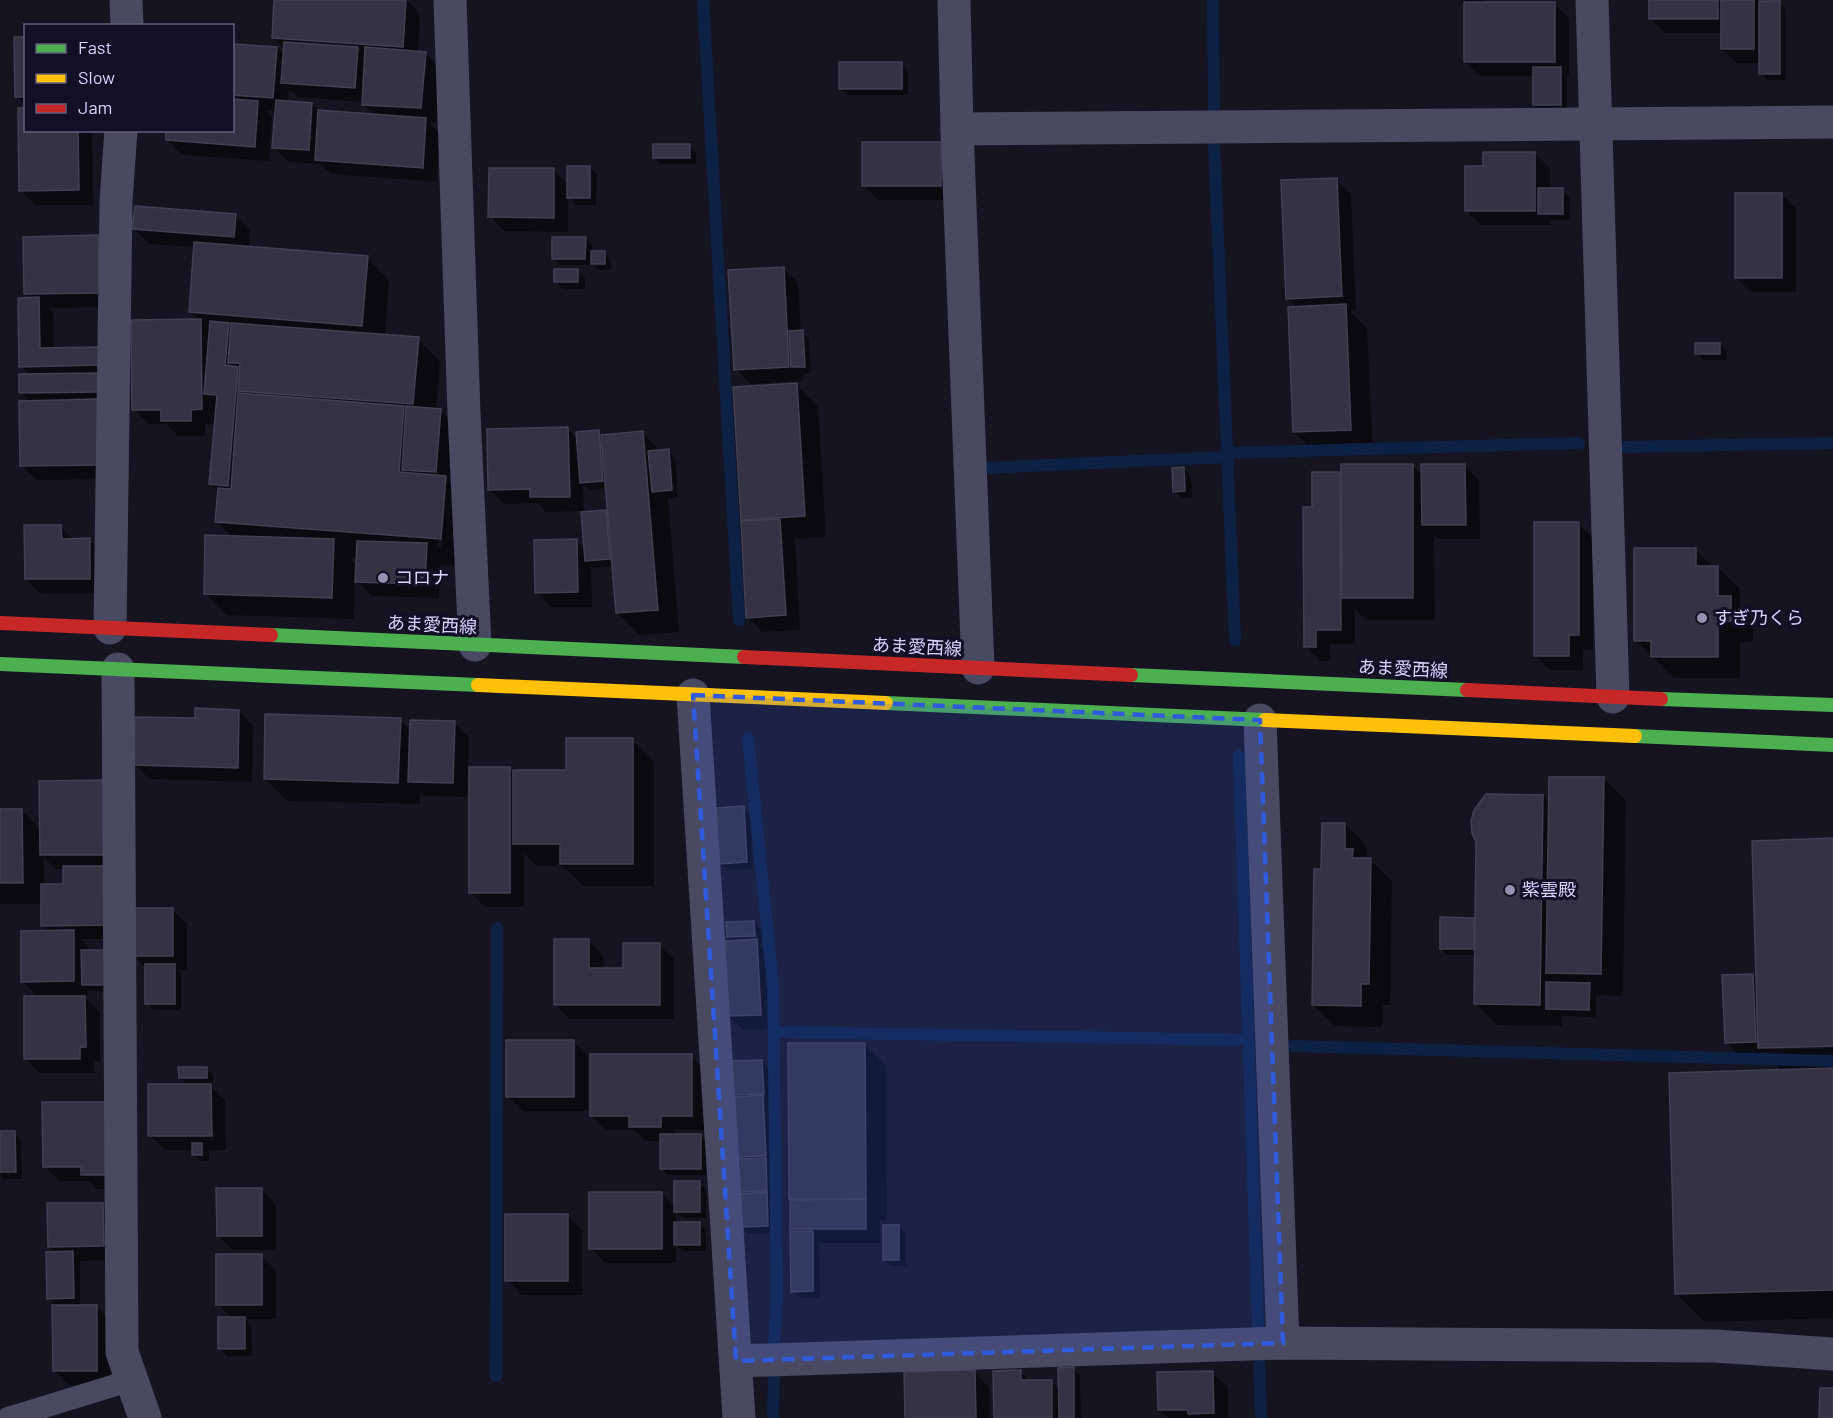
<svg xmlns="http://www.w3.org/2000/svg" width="1833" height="1418" font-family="Barlow,'Noto Sans JP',sans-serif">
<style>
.shadow{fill:#0007;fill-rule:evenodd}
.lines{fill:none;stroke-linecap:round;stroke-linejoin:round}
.stream{stroke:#0d2144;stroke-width:12}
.building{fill:#343243;stroke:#433f54;stroke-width:1.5}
.lane{stroke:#4a4962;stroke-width:22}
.street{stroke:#4a4962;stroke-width:33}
.fast{stroke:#4caf50;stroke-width:14}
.slow{stroke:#ffc107;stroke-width:14}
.jam{stroke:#c62828;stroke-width:14}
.marked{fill:#305bdc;fill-opacity:0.2;stroke:#305bdc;stroke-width:4.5;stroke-dasharray:12 8;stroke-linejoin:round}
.poi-dot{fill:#9591b1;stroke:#130f26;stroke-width:2}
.labels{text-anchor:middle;stroke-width:6;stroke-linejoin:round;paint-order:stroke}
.poi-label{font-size:18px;fill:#d9d4ff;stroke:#130f26;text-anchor:start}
.street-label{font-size:18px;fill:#d9d4ff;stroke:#130f26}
</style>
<rect width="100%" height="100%" fill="#161421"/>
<!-- shadow -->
<g class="shadow">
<path d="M 276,0 L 407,0 L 420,14 L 418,53 L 425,53 L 440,68 L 436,123 L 429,122 L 440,134 L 437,182 L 331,174 L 321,164 L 289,162 L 274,147 L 276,111 L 266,111 L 272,117 L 269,161 L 182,155 L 167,140 L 232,130 L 232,45 L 277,48 L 285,56 L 285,49 L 273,37 ZM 289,89 L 298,97 L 363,102 L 363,104 L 375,116 L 320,112 L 312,104 L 288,102 Z"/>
<polygon points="1465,0 1486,0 1486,4 1555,4 1569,19 1569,76 1567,76 1567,111 1541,111 1534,104 1534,76 1480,76 1465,62 1469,4"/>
<polygon points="1650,0 1768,0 1768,3 1779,3 1786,10 1786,80 1768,80 1761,73 1761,63 1737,63 1722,49 1722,33 1665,33 1650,18"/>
<polygon points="26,38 26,106 16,97"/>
<polygon points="901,64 908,71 908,95 847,95 840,88"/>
<polygon points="26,130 92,130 93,205 35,205 20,190"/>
<polygon points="940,143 955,158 955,200 878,200 864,185"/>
<polygon points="689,146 696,153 696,164 661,164 654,157"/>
<polygon points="1535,154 1550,168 1550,190 1563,190 1570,197 1570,220 1550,220 1550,225 1481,225 1466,210 1484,168"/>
<polygon points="590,167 597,174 596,205 576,205 568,197 568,232 504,231 490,216 554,170 569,185"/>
<polygon points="1336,180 1351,194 1356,311 1350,311 1367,328 1373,451 1316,454 1294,432 1297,308 1287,298"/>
<polygon points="1782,195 1796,209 1796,292 1751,292 1736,278"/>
<path d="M 235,215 L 250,230 L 249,248 L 367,258 L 389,280 L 385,336 L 418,339 L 440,361 L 436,410 L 440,410 L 455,425 L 450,483 L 474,506 L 469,567 L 441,565 L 439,598 L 372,596 L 355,579 L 354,619 L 227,615 L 205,593 L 233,538 L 217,521 L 219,492 L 211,484 L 216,423 L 205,424 L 205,436 L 178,436 L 166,424 L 149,424 L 134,409 L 200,321 L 191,312 L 196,247 L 149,244 L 134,229 ZM 442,501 L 445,501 L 441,547 L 438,546 ZM 350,558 L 358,558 L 357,565 Z"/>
<polygon points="98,237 112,252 114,307 48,308 53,313 54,349 98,349 106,399 95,399 112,416 112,479 37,480 22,466 30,402 21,392 30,375 21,366 31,299 25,293"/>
<polygon points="585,238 592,245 592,252 604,252 611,260 611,270 599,270 592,263 592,265 560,265 553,258"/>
<polygon points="783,268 798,283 801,332 809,339 811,373 803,374 803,381 751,384 736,369"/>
<polygon points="578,271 585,278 585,289 563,289 556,282"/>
<polygon points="1720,344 1727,351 1727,360 1704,360 1697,353"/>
<polygon points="796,385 818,407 826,537 795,539 800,630 762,632 748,617 745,522 742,519"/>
<path d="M 568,429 L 578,439 L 598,431 L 603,436 L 642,433 L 661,452 L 668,451 L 675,458 L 678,497 L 668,498 L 679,632 L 640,635 L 618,613 L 614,566 L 593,568 L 591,566 L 592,607 L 551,607 L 537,592 L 576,541 L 585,550 L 583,511 L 546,512 L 538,503 L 504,504 L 490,490 ZM 583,484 L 589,490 L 607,488 L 610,515 L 606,511 L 584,514 Z"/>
<polygon points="1412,465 1423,476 1464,465 1479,480 1480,539 1438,539 1434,535 1435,620 1366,620 1355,609 1355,644 1330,644 1330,661 1320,661 1305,646 1313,509 1339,474 1343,477"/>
<polygon points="1183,468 1191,476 1192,498 1181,498 1174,491"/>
<polygon points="1578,523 1593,538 1593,650 1583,650 1583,670 1550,670 1535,655"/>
<polygon points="61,527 74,540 89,540 104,555 104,593 41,594 26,579"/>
<polygon points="1696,550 1713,567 1718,567 1740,589 1740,606 1753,619 1753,642 1740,642 1740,678 1674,678 1636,641"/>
<polygon points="239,711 253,726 252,782 149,779 135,764"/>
<polygon points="400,720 411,730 454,723 469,738 468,768 509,768 512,772 568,772 632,740 654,762 654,886 583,886 563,866 536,866 524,853 524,907 485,907 470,892 470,778 468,778 467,797 424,796 420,792 420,804 287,801 265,779"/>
<polygon points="1604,779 1626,801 1623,996 1596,995 1596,1017 1562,1016 1562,1026 1497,1025 1475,1003 1476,955 1448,955 1441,948 1473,919 1476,922 1543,796 1550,804"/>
<path d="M 108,782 L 123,939 L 81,939 L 88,946 L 88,951 L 112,991 L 90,991 L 88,989 L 88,996 L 83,996 L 100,1012 L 100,1061 L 94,1061 L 94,1073 L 40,1073 L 25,1058 L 39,998 L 23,982 L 49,932 L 42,925 L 42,904 L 0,904 L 0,811 L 22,811 L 41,830 ZM 44,858 L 56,869 L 65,869 L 65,885 L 44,885 Z"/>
<polygon points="743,808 750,815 753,869 727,870 720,863"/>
<polygon points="1345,824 1367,846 1366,859 1370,859 1392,881 1390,1005 1383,1005 1382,1027 1335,1026 1313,1004 1323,870"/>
<polygon points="1833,840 1833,1045 1779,1046 1779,1049 1833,1048 1833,1318 1705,1322 1677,1294 1782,1071 1768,1056 1741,1057 1726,1042 1753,976 1758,981"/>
<polygon points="172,909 187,924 187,970 179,970 181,973 181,1010 154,1010 147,1003 147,969 133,956"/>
<polygon points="754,922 761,930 762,942 759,943 772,956 775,1029 743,1030 728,1015 733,942 728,937"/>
<polygon points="588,940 603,955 603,970 624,970 659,945 674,959 674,1019 570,1019 555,1004"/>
<polygon points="573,1042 588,1056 588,1111 523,1111 508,1097"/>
<polygon points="864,1044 886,1066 887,1220 880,1220 880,1243 819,1243 820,1298 800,1298 792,1291 795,1232 792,1229 794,1202 791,1199"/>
<polygon points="691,1056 706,1071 706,1130 675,1130 675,1136 701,1136 708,1143 708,1175 668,1175 661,1168 661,1141 645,1141 634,1130 606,1130 591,1116"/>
<polygon points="762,1061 769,1068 770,1101 766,1101 770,1104 772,1162 769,1163 772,1166 774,1197 770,1198 773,1201 774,1233 748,1234 741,1227 739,1192 743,1160 740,1156 732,1095"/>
<polygon points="206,1068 213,1075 213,1084 209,1084 225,1100 226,1150 209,1150 209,1161 201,1161 194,1154 194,1150 165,1150 150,1135 188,1085 180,1077"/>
<polygon points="105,1104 120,1189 97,1189 89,1181 59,1181 44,1166"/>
<polygon points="0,1133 14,1133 21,1140 22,1179 3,1179 0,1176"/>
<polygon points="699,1182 706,1189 706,1218 683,1218 676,1212 676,1223 699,1223 706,1230 706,1251 683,1251 676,1245 676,1263 605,1263 591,1248 661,1193 676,1208"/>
<polygon points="261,1189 276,1204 276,1250 233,1250 218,1235"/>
<polygon points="102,1204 117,1219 118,1260 80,1261 80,1307 97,1307 111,1322 111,1385 69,1385 54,1371 57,1307 49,1298 56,1253 49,1246"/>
<polygon points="567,1215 582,1230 582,1295 522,1295 507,1280"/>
<polygon points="899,1227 906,1234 906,1266 891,1266 884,1259"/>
<polygon points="261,1256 276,1270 276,1319 245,1319 251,1325 252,1356 227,1356 219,1348 232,1318 218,1304"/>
<polygon points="1073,1369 1080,1376 1081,1418 995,1418 1021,1372 1030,1382 1051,1381 1060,1390"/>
<polygon points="974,1372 989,1387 990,1418 906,1418"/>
<polygon points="1213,1373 1228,1387 1228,1418 1168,1418 1160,1410"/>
</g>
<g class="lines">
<!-- stream -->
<g class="stream">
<polyline points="703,0 739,620"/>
<polyline points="1213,0 1214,111"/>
<polyline points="1214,144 1235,640"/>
<polyline points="1625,447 1833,443"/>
<polyline points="1227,453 1579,443"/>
<polyline points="985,468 1227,457"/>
<polyline points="748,738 773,985 777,1296 774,1344"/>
<polyline points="1239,756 1261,1418"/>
<polyline points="774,1032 1248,1040"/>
<polyline points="1291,1046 1833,1061"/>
<polyline points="496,1376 497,928"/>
<polyline points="773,1418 774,1375"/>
</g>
</g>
<!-- building -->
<g class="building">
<polygon points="274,0 406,0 403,47 272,38"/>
<rect x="1649" y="0" width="69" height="19"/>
<rect x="1721" y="0" width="33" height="49"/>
<rect x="1759" y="1" width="21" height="73"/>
<rect x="1464" y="2" width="91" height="60"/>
<polygon points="14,37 26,37 26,97 15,97"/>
<polygon points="284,42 358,47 355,88 281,83"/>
<polygon points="232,44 277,47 273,98 232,95"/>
<polygon points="365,47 426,52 421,108 362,105"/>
<rect x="839" y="62" width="63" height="27"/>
<rect x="1533" y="67" width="28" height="38"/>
<polygon points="232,99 258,101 255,147 166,140 166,130 232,130"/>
<polygon points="276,100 312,103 309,150 272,148"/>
<polygon points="18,108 26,108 26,130 78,130 79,190 19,191"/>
<polygon points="318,110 426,118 423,168 315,160"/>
<rect x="862" y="142" width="79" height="44"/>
<rect x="653" y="144" width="37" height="14"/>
<polygon points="1483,152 1535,152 1535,211 1465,211 1465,166 1483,166"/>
<rect x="567" y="166" width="23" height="32"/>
<polygon points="489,168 554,168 554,218 488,217"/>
<polygon points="1337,178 1342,296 1286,299 1281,180"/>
<rect x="1538" y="188" width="25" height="26"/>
<rect x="1735" y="193" width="47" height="85"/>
<polygon points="135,206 236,214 234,237 132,229"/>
<polygon points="98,235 99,293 24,294 23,237"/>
<polygon points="552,237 586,237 585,259 552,259"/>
<polygon points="194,242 368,256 362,326 189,312"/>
<rect x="591" y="251" width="14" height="13"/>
<polygon points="784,267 789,367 734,370 728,270"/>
<rect x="554" y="269" width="24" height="13"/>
<polygon points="39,297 40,348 99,347 99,365 19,367 18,298"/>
<polygon points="1346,304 1351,430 1293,432 1288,307"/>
<polygon points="201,319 202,409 191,410 191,421 161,421 161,410 132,410 131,320"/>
<polygon points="210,321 229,323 225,365 238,367 228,486 209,484 217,395 204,394"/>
<polygon points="231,323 419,337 413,404 238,391 240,363 228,363"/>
<polygon points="803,330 805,367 791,367 789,331"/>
<rect x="1695" y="343" width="25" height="11"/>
<polygon points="99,373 99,392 19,393 19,374"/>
<polygon points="797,383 805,516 741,520 733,387"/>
<polygon points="238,393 404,406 399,472 446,476 441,539 215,522 218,488 231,489"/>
<polygon points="98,399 98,465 20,466 19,401"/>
<polygon points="406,406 441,409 436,472 402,470"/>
<polygon points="568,427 570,497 530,497 530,489 488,490 487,429"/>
<polygon points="599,430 603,481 580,483 576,432"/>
<polygon points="643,431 658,610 616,613 601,435"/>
<polygon points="669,449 672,490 652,492 648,451"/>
<polygon points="1341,464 1413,464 1413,598 1342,598"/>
<polygon points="1421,464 1465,464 1466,525 1422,525"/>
<polygon points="1184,467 1185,491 1173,492 1172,468"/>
<polygon points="1312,472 1340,472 1341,630 1316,630 1316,647 1304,647 1303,507 1312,507"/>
<polygon points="606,510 610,559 585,561 581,512"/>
<polygon points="780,519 786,615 746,618 741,521"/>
<polygon points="1534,522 1579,522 1579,635 1569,635 1569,656 1534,656"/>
<polygon points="24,525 61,525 62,539 90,538 90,579 25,579"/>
<polygon points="205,535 334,539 332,598 204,594"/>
<polygon points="577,539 578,592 535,593 534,540"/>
<polygon points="357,541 427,543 425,584 355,582"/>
<polygon points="1634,548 1696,548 1696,566 1718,566 1718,596 1731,596 1731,621 1718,621 1718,657 1651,657 1651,641 1634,641"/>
<polygon points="195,708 239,710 238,768 133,765 135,717 195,718"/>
<polygon points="265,714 401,718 398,783 264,779"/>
<polygon points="410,720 455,721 453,783 408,782"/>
<polygon points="566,738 633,738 633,864 560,864 560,844 513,844 513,770 566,770"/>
<rect x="469" y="767" width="41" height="126"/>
<polygon points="1549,777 1604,777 1601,974 1546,973"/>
<polygon points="108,780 109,855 40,855 39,781"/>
<polygon points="1486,794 1543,795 1540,1005 1474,1004 1476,842 1472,833 1471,821 1474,810"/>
<polygon points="744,806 747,862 718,864 716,808"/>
<polygon points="0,809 22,809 23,883 0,883"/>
<polygon points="1322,823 1345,823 1345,849 1353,849 1352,858 1371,858 1369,984 1361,984 1361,1006 1312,1005 1314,869 1321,869"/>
<polygon points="1833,838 1833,1046 1758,1048 1752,841"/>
<polygon points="63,866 108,866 109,925 41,926 41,884 63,884"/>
<rect x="131" y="908" width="42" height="48"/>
<polygon points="1440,917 1474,918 1474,949 1440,949"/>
<polygon points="754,921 755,936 727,937 726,922"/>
<polygon points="74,930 74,981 21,982 21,931"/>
<polygon points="554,939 589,939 589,968 623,968 623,943 660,943 660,1005 554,1005"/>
<polygon points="757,939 761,1015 727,1016 724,941"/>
<polygon points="81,950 105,950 106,985 82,985"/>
<rect x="145" y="964" width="30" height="40"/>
<polygon points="1753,974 1756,1042 1725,1043 1722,975"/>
<polygon points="1546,982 1590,983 1589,1010 1546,1009"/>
<polygon points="24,996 85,996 86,1047 80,1047 80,1059 24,1059"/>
<rect x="506" y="1040" width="68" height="57"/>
<polygon points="788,1043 865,1043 866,1199 789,1199"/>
<polygon points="590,1054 692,1054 692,1116 661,1116 661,1127 629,1127 629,1116 590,1116"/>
<polygon points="762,1060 764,1094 731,1095 730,1061"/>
<polygon points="178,1067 207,1067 207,1078 179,1078"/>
<polygon points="1833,1068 1833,1290 1675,1294 1669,1073"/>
<polygon points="148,1084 211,1084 212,1136 148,1136"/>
<polygon points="763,1095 766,1156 738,1157 735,1097"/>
<polygon points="42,1102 105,1102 106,1175 81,1175 81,1167 43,1167"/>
<polygon points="0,1131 15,1131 16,1172 0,1172"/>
<rect x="660" y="1134" width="41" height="35"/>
<rect x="192" y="1143" width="10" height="12"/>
<polygon points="766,1158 767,1191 738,1192 737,1159"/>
<rect x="674" y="1181" width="26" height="31"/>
<polygon points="216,1188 262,1188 262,1236 217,1236"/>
<rect x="589" y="1192" width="73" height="57"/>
<polygon points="767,1192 768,1226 739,1227 738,1194"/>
<polygon points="866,1199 866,1229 790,1229 790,1200"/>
<polygon points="47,1203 103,1203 104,1246 48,1247"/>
<rect x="505" y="1214" width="63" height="67"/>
<rect x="674" y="1222" width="26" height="23"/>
<rect x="883" y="1225" width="16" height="35"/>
<polygon points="790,1231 813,1231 813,1291 791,1292"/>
<polygon points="73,1251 74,1298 47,1299 46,1252"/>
<rect x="216" y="1254" width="46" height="51"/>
<polygon points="52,1305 97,1305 97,1371 53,1371"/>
<rect x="218" y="1317" width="27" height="32"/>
<polygon points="1074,1367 1074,1418 1059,1418 1058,1368"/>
<polygon points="975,1370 976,1418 905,1418 904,1372"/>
<polygon points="1021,1370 1021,1380 1052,1380 1052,1418 994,1418 993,1371"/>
<polygon points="1213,1371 1214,1413 1188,1414 1188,1410 1158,1410 1157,1372"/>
<polygon points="1820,1388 1833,1388 1833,1418 1819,1418"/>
</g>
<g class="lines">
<!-- lane -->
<polyline class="lane" points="8,1418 132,1380"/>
<!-- street -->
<g class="street">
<polyline points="126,0 127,26"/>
<polyline points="450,0 464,413 475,645"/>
<polyline points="954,0 957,129 978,668"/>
<polyline points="1592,0 1613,697"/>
<polyline points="957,129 1833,122"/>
<polyline points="110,628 116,201 121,130"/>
<polyline points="118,669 122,1352 145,1418"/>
<polyline points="693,695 739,1418"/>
<polyline points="1260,720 1283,1343"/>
<polyline points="736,1361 1283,1343 1715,1346 1833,1354"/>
</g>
<!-- fast -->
<g class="fast">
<polyline points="271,635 744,657"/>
<polyline points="0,664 478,685"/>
<polyline points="1131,675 1467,690"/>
<polyline points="1661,699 1833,705"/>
<polyline points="886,703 1265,720"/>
<polyline points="1635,736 1833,745"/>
</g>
<!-- slow -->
<g class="slow">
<polyline points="478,685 886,703"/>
<polyline points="1265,720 1635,736"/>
</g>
<!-- jam -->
<g class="jam">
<polyline points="0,623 271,635"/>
<polyline points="744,657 1131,675"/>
<polyline points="1467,690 1661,699"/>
</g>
</g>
<!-- marked area -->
<path class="marked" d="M 693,695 L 1260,720 L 1283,1343 L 736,1361 Z"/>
<!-- markers -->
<g class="poi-dot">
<circle cx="383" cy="578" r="6"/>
<circle cx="1702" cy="618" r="6"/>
<circle cx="1510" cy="890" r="6"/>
</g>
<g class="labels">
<!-- poi labels -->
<g class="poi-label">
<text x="395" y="584">コロナ</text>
<text x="1714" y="624">すぎ乃くら</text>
<text x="1522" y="896">紫雲殿</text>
</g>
<!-- street labels -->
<g class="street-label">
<text transform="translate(432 625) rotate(3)" y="6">あま愛西線</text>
<text transform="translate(917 647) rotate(3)" y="6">あま愛西線</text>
<text transform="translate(1403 669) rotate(3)" y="6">あま愛西線</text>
</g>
</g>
<!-- legend -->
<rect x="24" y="24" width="210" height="108" fill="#130f26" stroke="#625e7d" stroke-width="1.5"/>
<rect x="36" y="44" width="30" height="9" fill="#4caf50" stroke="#625e7d" stroke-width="1.5"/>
<text x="78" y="54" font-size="18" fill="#d9d4ff">Fast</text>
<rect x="36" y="74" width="30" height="9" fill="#ffc107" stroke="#625e7d" stroke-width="1.5"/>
<text x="78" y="84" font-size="18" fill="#d9d4ff">Slow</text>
<rect x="36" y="104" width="30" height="9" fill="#c62828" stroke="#625e7d" stroke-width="1.5"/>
<text x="78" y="114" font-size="18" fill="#d9d4ff">Jam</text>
</svg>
